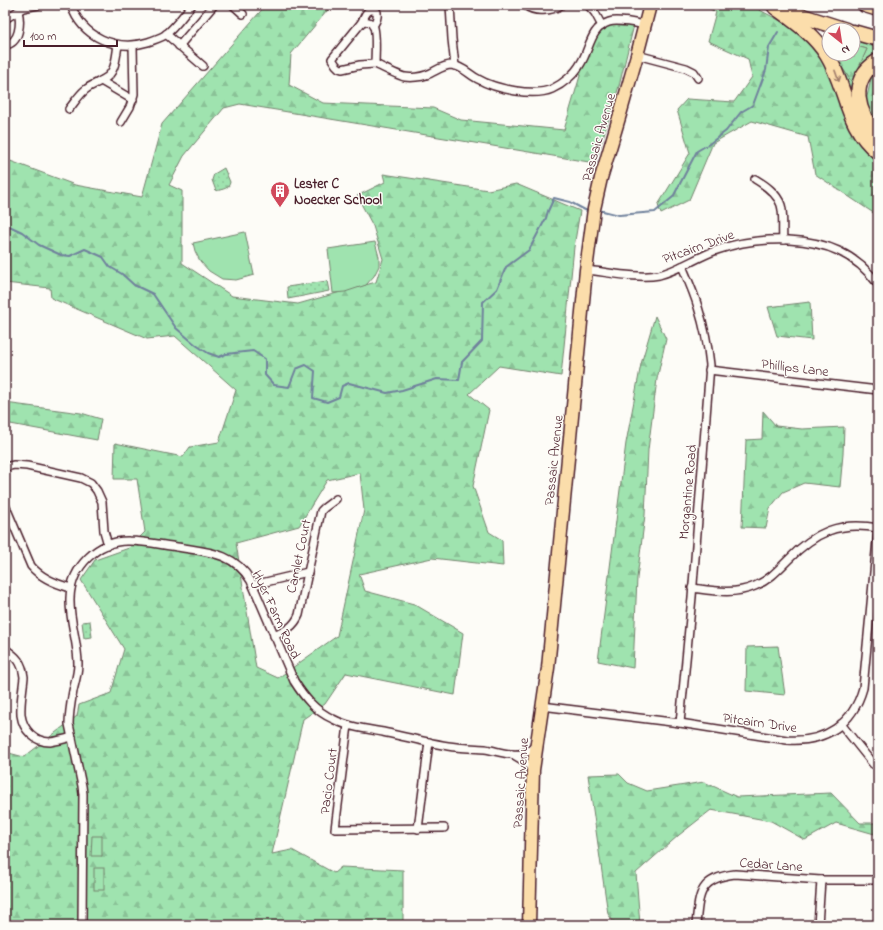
<svg xmlns="http://www.w3.org/2000/svg" width="883" height="930" font-family="'Indie Flower',sans-serif">
<style>
.grass{fill:url(#grass-tufts);stroke:#74816d}
.forest{fill:url(#forest-firs);stroke:#74816d;fill-rule:evenodd}
.park{fill:url(#park-dots);stroke:#74816d}
.pitch{fill:#9fe3af;stroke:#74816d}
.lines{fill:none;stroke-linecap:round;stroke-linejoin:round}
.stream{stroke:#6f819c;stroke-width:2}
.street-casing{stroke:#4a1f2b;stroke-width:10}
.primary-casing{stroke:#4a1f2b;stroke-width:15}
.highway-casing{stroke:#4a1f2b;stroke-width:17}
.street{stroke:#fdfcf7;stroke-width:7}
.primary{stroke:#fbddab;stroke-width:12}
.highway{stroke:#fbddab;stroke-width:14}
.oneway{stroke:#a27e6b}
.labels{text-anchor:middle;stroke-width:3;stroke-linejoin:round;paint-order:stroke}
.street-label{font-size:14px;fill:#4a1f2b;stroke:#fdfcf7}
.poi-label{font-size:14px;font-weight:bold;fill:#4a1f2b;stroke:#fdfcf7;text-anchor:start}
</style>
<defs>
<pattern id="grass-tufts" width="24" height="20" patternUnits="userSpaceOnUse"><rect width="24" height="20" fill="#9fe3af"/><path d="M3 7l-1-3M5 7V3M7 7l1-3M15 17l-1-3M17 17v-4M19 17l1-3" fill="none" stroke="#8ac297"/></pattern>
<pattern id="forest-firs" width="22" height="20" patternUnits="userSpaceOnUse"><rect width="22" height="20" fill="#9fe3af"/><path d="M5 1l3.5 6h-7zM16 11l3.5 6h-7z" fill="#8ac297"/></pattern>
<pattern id="park-dots" width="8" height="8" patternUnits="userSpaceOnUse"><rect width="8" height="8" fill="#9fe3af"/><path d="M2 2h.1M6 6h.1" fill="none" stroke="#8ac297" stroke-width="1.8" stroke-linecap="round"/></pattern>
</defs>
<rect width="100%" height="100%" fill="#fdfcf7"/>
<filter id="ink" filterUnits="userSpaceOnUse"><feTurbulence type="fractalNoise" baseFrequency=".025" numOctaves="2"/><feDisplacementMap in="SourceGraphic" scale="8" xChannelSelector="R" yChannelSelector="G"/><feConvolveMatrix kernelMatrix="1 2 1 2 8 2 1 2 1" color-interpolation-filters="sRGB"/></filter>
<g filter="url(#ink)">
<!-- grass -->
<polygon class="grass" points="853,40 878,47 878,58 852,109 841,74 841,66 853,83 854,78 867,49 853,45"/>
<!-- forest -->
<g class="forest">
<path d="M 266,5 L 332,5 L 291,54 L 289,85 L 323,103 L 433,108 L 461,120 L 564,130 L 595,25 L 634,25 L 619,86 L 595,163 L 240,104 L 224,108 L 184,156 L 169,185 L 182,191 L 182,263 L 232,296 L 298,304 L 376,282 L 383,259 L 373,226 L 357,196 L 385,182 L 383,174 L 488,190 L 516,184 L 580,211 L 574,247 L 561,376 L 499,366 L 469,394 L 489,410 L 473,486 L 489,532 L 502,540 L 503,566 L 432,558 L 359,574 L 365,591 L 414,604 L 463,633 L 455,695 L 346,673 L 325,704 L 303,719 L 272,854 L 292,850 L 334,873 L 341,867 L 403,870 L 403,925 L 5,925 L 5,752 L 24,757 L 77,716 L 79,705 L 111,693 L 124,649 L 81,580 L 95,560 L 129,548 L 145,532 L 137,479 L 114,479 L 115,443 L 183,457 L 190,447 L 219,442 L 236,390 L 175,336 L 147,339 L 51,298 L 50,288 L 5,283 L 5,159 L 75,185 L 142,197 L 162,124 ZM 360,473 L 364,510 L 337,636 L 278,678 L 256,668 L 236,543 L 299,526 L 327,480 Z"/>
<polygon points="702,5 750,5 802,32 827,62 878,155 878,216 815,174 808,137 752,121 713,143 689,200 661,214 658,205 690,153 677,110 687,99 734,102 752,77 748,59 708,41 716,12"/>
<polygon points="853,45 867,49 854,78 853,84 836,58 836,54 853,54"/>
<polygon points="878,68 878,122 865,105 873,71"/>
<polygon points="810,302 812,340 777,336 768,307"/>
<polygon points="655,316 666,339 657,379 648,450 645,515 637,578 633,668 598,661 626,443 641,364"/>
<polygon points="5,403 81,413 101,419 97,440 5,423"/>
<polygon points="763,411 776,426 802,429 844,427 843,454 840,487 804,483 783,492 770,508 766,528 742,527 746,440 762,439"/>
<polygon points="778,646 785,695 746,691 747,647"/>
<polygon points="619,774 628,783 647,791 704,782 737,797 831,793 860,823 878,823 878,835 836,823 805,840 771,821 711,810 679,835 636,873 640,925 616,925 608,914 588,775"/>
</g>
<!-- park -->
<g class="park">
<path d="M 224,168 L 230,182 C 229,189 223,189 216,191 L 212,180 L 214,174 Z"/>
<polygon points="327,281 329,291 288,299 287,287"/>
<polygon points="90,621 92,637 84,638 82,622"/>
</g>
<!-- pitch -->
<g class="pitch">
<polygon points="245,232 254,275 236,280 222,279 209,271 200,261 195,251 193,243"/>
<polygon points="375,242 379,257 379,266 374,276 366,285 345,292 333,293 328,249"/>
<polygon points="92,836 102,836 102,856 91,856"/>
<rect x="94" y="868" width="10" height="22"/>
</g>
<g class="lines">
<!-- stream -->
<g class="stream">
<polyline points="597,211 603,211 619,215 655,212 673,197 697,151 709,144 726,131 741,112 753,105 766,70 769,47 778,32"/>
<polyline points="5,224 22,232 39,245 61,255 70,256 85,249 103,257 110,267 122,274 134,285 153,294 176,328 196,345 208,353 219,357 226,354 253,351 265,359 265,375 274,385 289,387 296,369 306,365 315,371 313,398 327,402 339,397 342,386 349,383 387,393 402,390 437,379 459,380 462,362 482,341 483,302 497,289 506,267 529,250 546,218 548,211 554,198 570,202 587,211 589,211"/>
</g>
<defs>
<g id="street">
<path d="M 71,5 C 82,37 116,52 148,42 C 154,40 160,38 165,35 C 174,29 184,14 192,5"/>
<polyline points="233,5 243,14"/>
<polyline points="450,5 452,39 455,66"/>
<path d="M 525,5 C 534,13 552,11 561,5"/>
<polyline points="588,5 595,13 602,26"/>
<polyline points="5,19 23,8 38,5"/>
<path d="M 365,21 C 368,22 371,22 373,25 C 377,31 375,56 375,64 L 360,65 L 342,69 L 339,68 L 336,65 L 332,59 L 362,22 Z"/>
<path d="M 362,22 C 365,15 368,6 377,12 C 378,18 376,21 373,26"/>
<polyline points="166,34 203,66"/>
<path d="M 5,45 C 20,43 21,23 18,11"/>
<polyline points="179,46 214,5"/>
<polyline points="637,55 686,68 694,72 698,78"/>
<path d="M 375,64 C 382,67 399,76 405,77 C 411,78 421,77 426,75 C 435,72 442,65 452,65 C 462,66 470,75 478,79 C 495,89 534,97 552,89 C 563,84 575,74 581,63 C 590,49 590,28 609,22 C 618,19 635,23 645,25"/>
<polyline points="101,81 133,100"/>
<path d="M 69,109 C 74,103 79,95 85,90 C 91,85 98,83 104,79 C 116,73 116,56 118,45"/>
<polyline points="121,122 130,107 134,94 133,46"/>
<path d="M 755,179 C 765,185 777,193 781,205 C 784,215 782,230 783,240"/>
<path d="M 586,270 C 607,272 638,279 659,275 C 679,270 697,257 717,250 C 740,242 765,239 789,240 C 826,242 855,253 878,284"/>
<polyline points="709,370 878,390"/>
<polyline points="5,467 14,465 27,466 81,478 91,483 97,491 102,502 104,531 108,545"/>
<path d="M 5,505 L 31,566 C 41,578 56,584 71,588"/>
<polyline points="253,585 308,572"/>
<path d="M 692,588 C 714,591 734,595 755,586 C 769,580 778,570 788,560 C 815,532 839,521 878,528"/>
<path d="M 274,636 C 285,631 294,627 299,615 L 321,511 L 324,508 L 336,499"/>
<path d="M 5,649 C 17,657 22,662 24,677 C 23,689 20,703 21,715 C 23,730 35,742 50,742 C 57,741 65,739 72,737"/>
<path d="M 542,706 L 680,723 L 787,740 C 825,743 853,724 863,688 L 878,530"/>
<path d="M 680,723 L 692,597 L 710,365 C 708,345 704,326 698,307 C 694,293 688,280 682,266"/>
<polyline points="841,724 873,764"/>
<polyline points="348,725 335,829 444,828"/>
<polyline points="512,754 524,761 533,770"/>
<polyline points="418,829 429,742"/>
<path d="M 82,925 L 83,794 L 82,786 L 69,724 C 69,713 71,702 73,691 C 75,682 78,673 78,664 C 78,642 69,620 70,598 C 71,567 98,540 129,541 C 145,541 162,545 177,547 C 207,552 234,552 251,581 L 294,681 C 304,697 315,711 333,719 C 348,727 366,729 383,732 C 405,737 426,742 448,746 C 460,748 473,748 485,749 C 498,751 511,757 524,753 C 529,752 533,748 536,744"/>
<path d="M 696,925 C 699,894 699,878 735,874 L 821,880 L 878,880"/>
<polyline points="818,925 821,880"/>
</g>
<polyline id="primary" points="529,925 533,770 548,668 586,270 594,209 601,178 621,111 637,55 650,5"/>
<g id="highway">
<polyline points="865,5 878,9"/>
<path d="M 775,7 C 794,21 814,34 827,55 C 847,87 845,126 878,152"/>
<polyline points="787,11 846,30"/>
<polyline points="853,32 878,39"/>
<path d="M 878,61 C 847,81 857,113 878,136"/>
</g>
</defs>
<!-- street casing -->
<use href="#street" class="street-casing"/>
<!-- primary casing -->
<use href="#primary" class="primary-casing"/>
<!-- highway casing -->
<use href="#highway" class="highway-casing"/>
<!-- street -->
<use href="#street" class="street"/>
<!-- primary -->
<use href="#primary" class="primary"/>
<!-- highway -->
<use href="#highway" class="highway"/>
</g>
<!-- one-way arrows -->
<defs><path id="oneway-shaft" d="M-6 0H5M1.5-3L5.5 0L1.5 3" fill="none" stroke-width="1.6" stroke-linecap="round" stroke-linejoin="round"/></defs>
<use class="oneway" href="#oneway-shaft" transform="translate(837 76) rotate(70)"/>
</g>
<!-- icons -->
<defs>
<symbol id="building-pin" viewBox="-11 -11 22 30"><path d="M0 17L-7.5 6A9.5 9.5 0 1 1 7.5 6Z" fill="#d1495b" stroke="#fdfcf7"/><path d="M-4-6H4V6H1V3H-1V6H-4ZM-2.5-4.3h1.7v1.8h-1.7ZM.8-4.3h1.7v1.8H.8ZM-2.5-1h1.7V.8h-1.7ZM.8-1h1.7V.8H.8Z" fill="#fff"/></symbol>
</defs>
<g fill-rule="evenodd">
<use href="#building-pin" x="269" y="180" width="22" height="30"/>
</g>
<g class="labels">
<!-- street labels -->
<g class="street-label">
<text transform="translate(598 137) rotate(-74)" y="5">Passaic Avenue</text>
<text transform="translate(698 246) rotate(-20)" y="5">Pitcairn Drive</text>
<text transform="translate(795 367) rotate(7)" y="5">Phillips Lane</text>
<text transform="translate(553 460) rotate(-84)" y="5">Passaic Avenue</text>
<text transform="translate(687 492) rotate(-85)" y="5">Morgantine Road</text>
<text transform="translate(298 556) rotate(-78)" y="5">Camlet Court</text>
<text transform="translate(277 614) rotate(65)" y="5">Hyer Farm Road</text>
<text transform="translate(760 722) rotate(8)" y="5">Pitcairn Drive</text>
<text transform="translate(328 781) rotate(-83)" y="5">Pacio Court</text>
<text transform="translate(520 783) rotate(-86)" y="5">Passaic Avenue</text>
<text transform="translate(771 864) rotate(4)" y="5">Cedar Lane</text>
</g>
<!-- poi labels -->
<g class="poi-label">
<text x="294" y="188">Lester C<tspan x="294" dy="16">Noecker School</tspan></text>
</g>
</g>
<!-- margin -->
<rect width="883" height="930" fill="none" stroke="#fdfcf7" stroke-width="20"/>
<rect x="10" y="10" width="863" height="910" fill="none" stroke="#4a1f2b" stroke-width="1.5" filter="url(#ink)"/>
<!-- north arrow -->
<g transform="translate(841 42) rotate(150)"><circle r="19" fill="#fdfcf7" stroke="#b5a4a5"/>
<path d="M0-3L7 15L0 10L-7 15Z" fill="#d1495b"/>
<text y="-6" font-size="11" font-weight="bold" text-anchor="middle" fill="#4a1f2b">N</text>
</g>
<!-- scale -->
<path d="M24 40v6h93v-6" fill="none" stroke="#4a1f2b" stroke-width="2"/>
<text x="30" y="40" font-size="12" fill="#4a1f2b" stroke="#fdfcf7" stroke-width="3" paint-order="stroke">100 m</text>
</svg>
